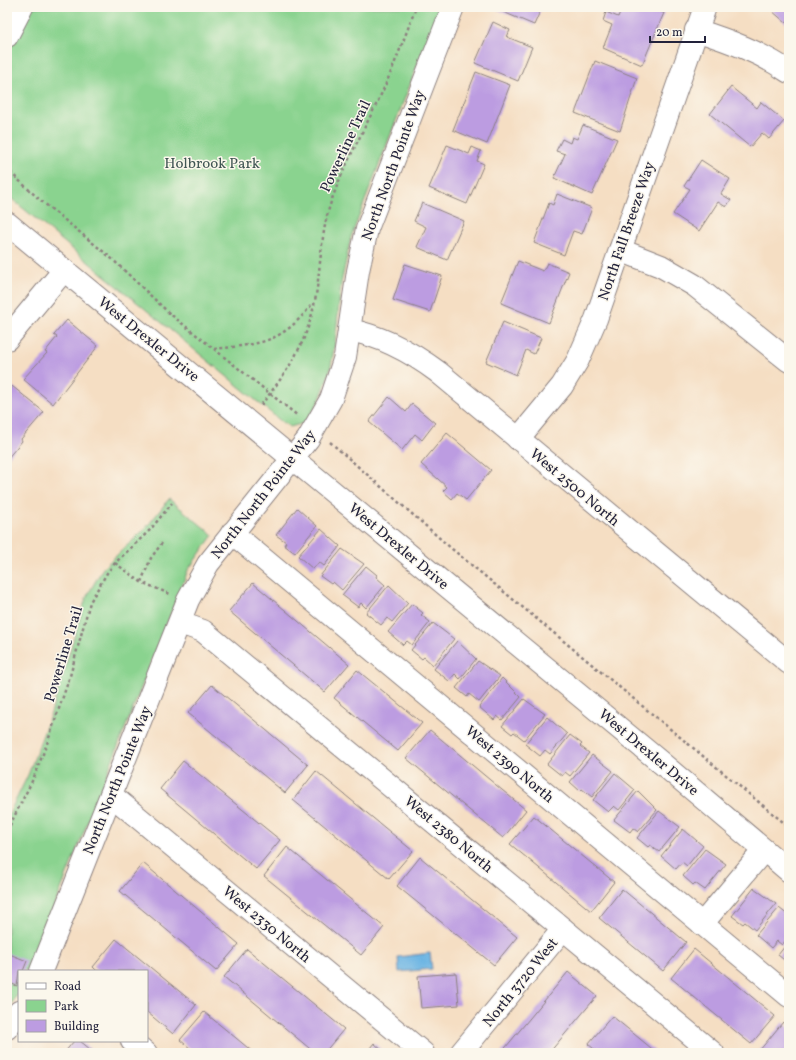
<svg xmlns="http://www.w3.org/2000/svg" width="796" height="1060" font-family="Vollkorn,serif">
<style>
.green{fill:#8ad38f;stroke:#567a65}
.water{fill:#6bb4e3;stroke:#466b8f}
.building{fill:#bc9ce1}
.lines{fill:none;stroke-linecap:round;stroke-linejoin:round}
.minor-casing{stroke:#8c807f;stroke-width:24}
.path{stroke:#8c807f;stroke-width:2.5;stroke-dasharray:3 3;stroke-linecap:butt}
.minor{stroke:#fff;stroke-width:22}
.labels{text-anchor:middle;stroke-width:3;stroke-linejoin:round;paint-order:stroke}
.street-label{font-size:15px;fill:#22223b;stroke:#fbf7ec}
.park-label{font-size:15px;fill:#415754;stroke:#fbf7ec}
</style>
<rect width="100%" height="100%" fill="#fbf7ec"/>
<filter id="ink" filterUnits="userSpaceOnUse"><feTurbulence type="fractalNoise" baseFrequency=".025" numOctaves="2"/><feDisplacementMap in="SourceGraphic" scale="8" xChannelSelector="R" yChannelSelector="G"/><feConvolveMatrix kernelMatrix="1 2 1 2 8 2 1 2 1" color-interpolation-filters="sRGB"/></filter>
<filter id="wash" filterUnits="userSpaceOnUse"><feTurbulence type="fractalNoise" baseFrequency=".012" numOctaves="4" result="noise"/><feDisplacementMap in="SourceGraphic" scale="16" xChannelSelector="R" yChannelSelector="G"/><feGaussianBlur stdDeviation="0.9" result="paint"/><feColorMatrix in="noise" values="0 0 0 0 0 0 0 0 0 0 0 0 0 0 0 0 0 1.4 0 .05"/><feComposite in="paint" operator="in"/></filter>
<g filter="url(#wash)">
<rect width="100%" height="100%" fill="#f5dec3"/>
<!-- green -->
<g class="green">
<polygon points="7,7 440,7 351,237 341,284 335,343 330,371 320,399 310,416 304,423 290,427 282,422 7,195"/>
<polygon points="169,499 213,535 188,570 29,970 19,971 19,992 7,1011 7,818 28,775 51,713 86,598 103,568 146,528"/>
</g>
<!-- water -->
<polygon class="water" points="430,953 432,969 399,972 398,957"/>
<g id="blocks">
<!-- building -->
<g class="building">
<polygon points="497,7 542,7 534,25 496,9"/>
<polygon points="622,7 649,7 664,13 642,65 603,48 612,25 603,21 606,12 618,17"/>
<polygon points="774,7 789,7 789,20 786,23 771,10"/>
<polygon points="493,22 510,30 507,37 532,47 518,81 475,63"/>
<polygon points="595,61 637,78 620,131 575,113"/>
<polygon points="476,72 510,85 487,144 453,130"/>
<polygon points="731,87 757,108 761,102 784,121 769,139 762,133 750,147 710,114"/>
<polygon points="583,125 617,139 592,195 554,178 565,154 556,151 562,139 570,143 572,137 577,139"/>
<polygon points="447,145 469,154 472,147 481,151 477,161 484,164 467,204 429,188"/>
<polygon points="701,160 730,179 721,194 731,200 726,207 718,202 699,231 673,214 690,189 684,186"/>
<polygon points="557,194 592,208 582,234 573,231 564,255 534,243 549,203 553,205"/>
<polygon points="422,203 464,221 447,260 417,247 426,227 414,221"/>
<polygon points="518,261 543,271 547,263 569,272 549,323 501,303"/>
<polygon points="405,264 442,276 430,312 393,300"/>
<polygon points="67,320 98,346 53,404 23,379 47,353 45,352 57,337 54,335"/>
<polygon points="503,322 541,338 534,354 526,350 516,375 486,362"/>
<polygon points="12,386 44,412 21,439 22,441 7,459 7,392"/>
<polygon points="389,397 406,412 412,404 435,423 422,440 415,434 402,450 369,422"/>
<polygon points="447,433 491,470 466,500 457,493 452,499 443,491 447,487 421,464"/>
<polygon points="297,508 317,526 295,553 284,545 286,542 276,535"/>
<polygon points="321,529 340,546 324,566 319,562 313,569 298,556"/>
<polygon points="342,549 364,564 342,590 333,582 331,584 320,576"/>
<polygon points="366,566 377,575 376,577 385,585 366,608 361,603 358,607 342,595"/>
<polygon points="253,583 349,664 325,692 229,611"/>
<polygon points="389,585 408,603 392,622 387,618 381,625 366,613"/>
<polygon points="412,604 423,613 421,615 430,622 412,645 407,641 403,645 388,632"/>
<polygon points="433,623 454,639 433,665 424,657 422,659 411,650"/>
<polygon points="457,641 476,659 460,679 455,674 449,681 434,669"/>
<polygon points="478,661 500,676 479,702 469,694 467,697 456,688"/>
<polygon points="357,670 422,723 398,751 334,698"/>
<polygon points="502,678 521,697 502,720 497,716 494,720 479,707"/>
<polygon points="212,685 308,765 285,793 188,713"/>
<polygon points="524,699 545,714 524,740 514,732 512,734 502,726"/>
<polygon points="547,717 567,734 550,754 545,750 540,756 525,744"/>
<polygon points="430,730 526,810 503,838 406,758"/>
<polygon points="570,735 582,744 580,746 589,753 570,776 565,772 562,776 547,764"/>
<polygon points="592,755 613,771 592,797 582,789 580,791 570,782"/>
<polygon points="183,761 280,840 256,869 160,789"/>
<polygon points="316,771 413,851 389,879 293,800"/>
<polygon points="615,773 635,790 619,810 614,806 608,812 593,800"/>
<polygon points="638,791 657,810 638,832 633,828 630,832 614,820"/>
<polygon points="659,811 680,827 659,852 650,845 648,847 637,838"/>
<polygon points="534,816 614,882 591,911 510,844"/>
<polygon points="683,829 703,846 687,866 682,862 676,869 661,856"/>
<polygon points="287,847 384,927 361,955 264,876"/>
<polygon points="705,849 726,864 705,890 695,883 693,885 683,876"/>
<polygon points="420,857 517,937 494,965 397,886"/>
<polygon points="143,863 239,944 216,971 120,891"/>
<polygon points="754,888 776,904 755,930 745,922 743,924 732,916"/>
<polygon points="622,889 686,942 663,971 599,918"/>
<polygon points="779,908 789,916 789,936 782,945 777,941 771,948 756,935"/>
<polygon points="116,939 196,1005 173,1034 147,1012 147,971 97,971 93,967"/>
<polygon points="789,941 789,964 778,955"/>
<polygon points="247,949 344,1029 324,1053 315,1053 224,977"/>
<polygon points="694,949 775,1016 751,1044 671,978"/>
<polygon points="7,953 27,961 23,971 19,971 17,986 7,982"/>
<polygon points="568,972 597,996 549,1053 501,1053"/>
<polygon points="456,973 459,1005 421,1008 418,976"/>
<polygon points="204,1012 236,1038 254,1053 196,1053 180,1040"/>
<polygon points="612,1016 628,1029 657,1053 599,1053 588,1044"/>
<polygon points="783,1022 789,1028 789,1053 762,1053 759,1051"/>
<polygon points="74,1041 80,1041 95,1053 64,1053"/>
<polygon points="374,1043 385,1053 366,1053"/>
</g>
</g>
</g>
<g filter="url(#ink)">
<use href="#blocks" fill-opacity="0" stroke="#8c807f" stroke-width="1"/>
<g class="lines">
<defs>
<g id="minor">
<path d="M 696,30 C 730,41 760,52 789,72"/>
<polyline points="7,36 22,7"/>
<polyline points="7,223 659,761 789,871"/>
<polyline points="620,250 661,266 694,285 789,361"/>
<path d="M 349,330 C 382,336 411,352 438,372 L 789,663"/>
<polyline points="7,339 64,270"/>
<polyline points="518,439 562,386 578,360 596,319 705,7"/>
<polyline points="232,533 789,996"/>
<polyline points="180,623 203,631 713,1053"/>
<polyline points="111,795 423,1053"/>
<polyline points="702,924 764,850"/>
<polyline points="41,971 188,600 208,564 308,439 331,399 345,357 358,271 367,229 453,7"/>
<polyline points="7,1028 19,1012"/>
<polyline points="132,1041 146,1053"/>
<polyline points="461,1053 563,929"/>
</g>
</defs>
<!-- minor casing -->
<use href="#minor" class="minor-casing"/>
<!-- path -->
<g class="path">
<polyline points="7,167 11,173 39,199 110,257 169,313 298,416"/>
<path d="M 214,349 C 262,344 282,343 313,303"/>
<path d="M 261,405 C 290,368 308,342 316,295 C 321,263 321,230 332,199 C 344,166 361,135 377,103 C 392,72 404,39 416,7"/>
<polyline points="330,442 452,549 789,827"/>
<polyline points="115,563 141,582 170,594"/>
<polyline points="141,582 151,558 162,543"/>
<polyline points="7,831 34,777 48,741 70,676 90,602 107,573 115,563 150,530 172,503"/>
</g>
<!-- minor -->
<use href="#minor" class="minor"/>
</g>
</g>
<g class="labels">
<!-- street labels -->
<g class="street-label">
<text transform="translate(345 146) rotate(-65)" y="5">Powerline Trail</text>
<text transform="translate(393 165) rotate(-70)" y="5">North North Pointe Way</text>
<text transform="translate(626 231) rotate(-71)" y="5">North Fall Breeze Way</text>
<text transform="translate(149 339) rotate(39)" y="5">West Drexler Drive</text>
<text transform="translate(575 487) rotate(40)" y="5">West 2500 North</text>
<text transform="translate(263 494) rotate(-52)" y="5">North North Pointe Way</text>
<text transform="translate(399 546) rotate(40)" y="5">West Drexler Drive</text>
<text transform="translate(63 654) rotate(-73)" y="5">Powerline Trail</text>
<text transform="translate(649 752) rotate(40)" y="5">West Drexler Drive</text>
<text transform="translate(510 764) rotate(40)" y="5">West 2390 North</text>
<text transform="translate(117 780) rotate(-68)" y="5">North North Pointe Way</text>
<text transform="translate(449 834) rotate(40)" y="5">West 2380 North</text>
<text transform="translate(267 924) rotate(40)" y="5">West 2330 North</text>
<text transform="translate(520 982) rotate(-51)" y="5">North 3720 West</text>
</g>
<!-- park labels -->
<g class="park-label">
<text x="212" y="168">Holbrook Park</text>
</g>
</g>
<!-- margin -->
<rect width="796" height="1060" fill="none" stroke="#fbf7ec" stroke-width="24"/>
<!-- legend -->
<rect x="18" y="970" width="130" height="72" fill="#fbf7ec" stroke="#a4a2a5"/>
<rect x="26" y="983" width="20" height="6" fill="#ffffff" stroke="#a4a2a5"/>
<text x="54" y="990" font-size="12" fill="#22223b">Road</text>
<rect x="26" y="1000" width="20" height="12" fill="#8ad38f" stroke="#a4a2a5"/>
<text x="54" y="1010" font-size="12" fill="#22223b">Park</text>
<rect x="26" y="1020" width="20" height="12" fill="#bc9ce1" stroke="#a4a2a5"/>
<text x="54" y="1030" font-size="12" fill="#22223b">Building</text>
<!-- scale -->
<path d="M650 36v6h55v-6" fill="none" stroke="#22223b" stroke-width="2"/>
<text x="656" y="36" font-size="12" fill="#22223b" stroke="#fbf7ec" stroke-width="3" paint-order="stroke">20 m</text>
</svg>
